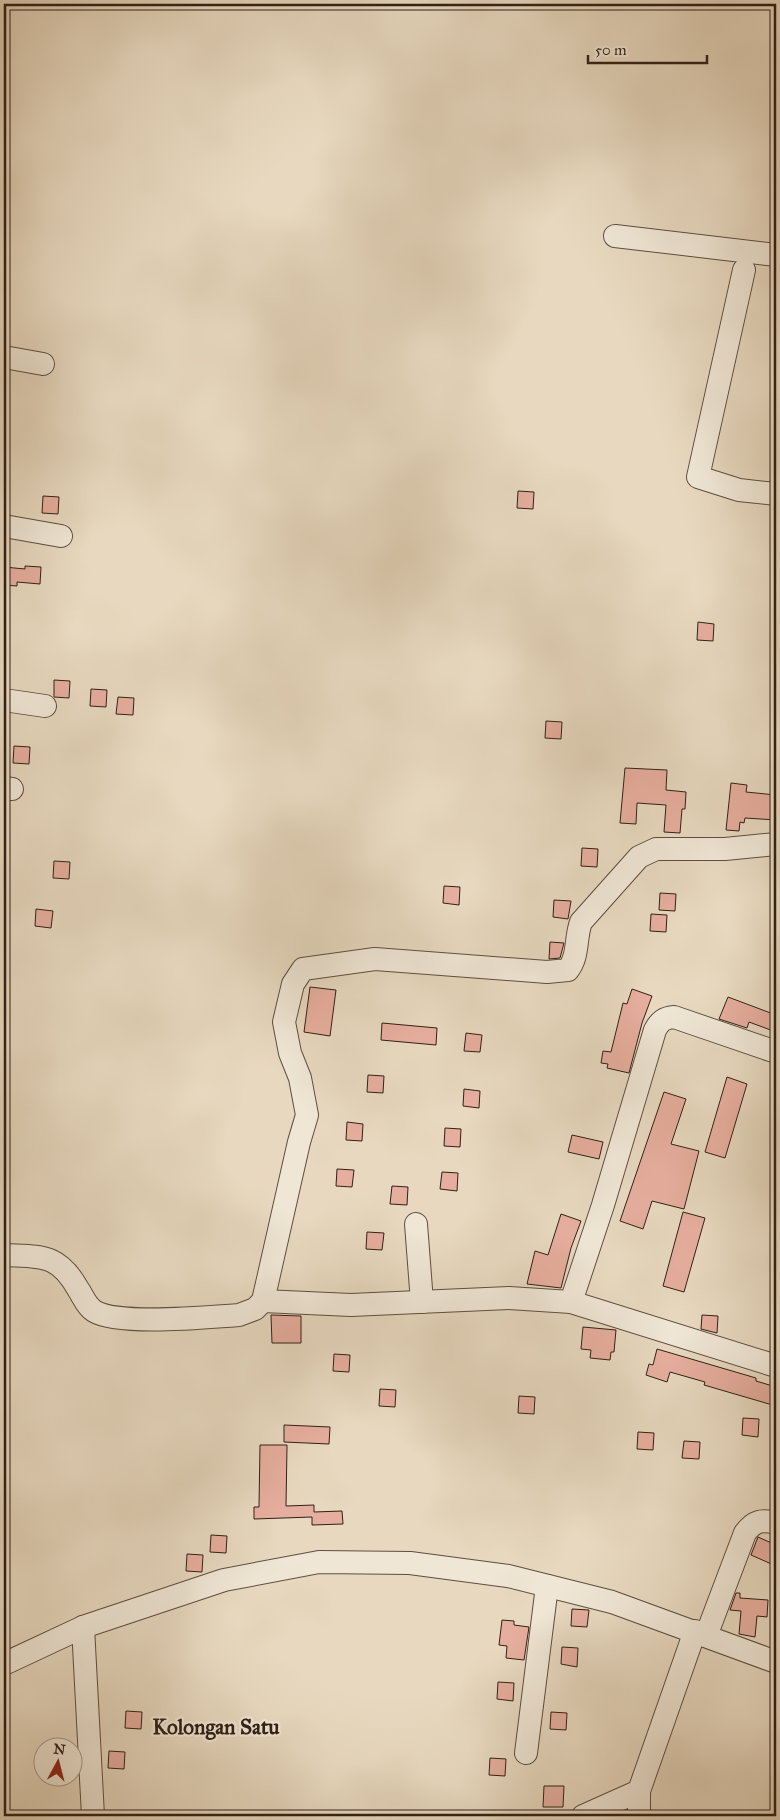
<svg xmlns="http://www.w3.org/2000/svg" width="780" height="1820" font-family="'IM FELL Great Primer',serif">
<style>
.building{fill:#e6ae9e;stroke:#302016}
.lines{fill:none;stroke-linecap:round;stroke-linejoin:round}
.minor-casing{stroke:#5e4e40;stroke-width:24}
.minor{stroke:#efe6d5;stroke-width:22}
.labels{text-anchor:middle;stroke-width:4.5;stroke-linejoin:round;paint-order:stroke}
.neighbourhood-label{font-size:21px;font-weight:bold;fill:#302016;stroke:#efe6d5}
</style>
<rect width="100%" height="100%" fill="#e7d8bf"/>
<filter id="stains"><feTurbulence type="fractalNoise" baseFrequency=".004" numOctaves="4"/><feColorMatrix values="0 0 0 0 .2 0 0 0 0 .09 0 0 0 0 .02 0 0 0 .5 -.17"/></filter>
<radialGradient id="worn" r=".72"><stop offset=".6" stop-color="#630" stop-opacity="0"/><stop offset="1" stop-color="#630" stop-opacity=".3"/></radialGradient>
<!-- building -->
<g class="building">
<polygon points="518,491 534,492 533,509 517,508"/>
<polygon points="43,496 59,497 58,514 42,513"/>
<polygon points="25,566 41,567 40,584 17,582 17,586 4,585 4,567 25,569"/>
<polygon points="698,622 714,624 713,641 697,640"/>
<polygon points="54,680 70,681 69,698 54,697"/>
<polygon points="91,689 107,690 106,707 90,706"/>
<polygon points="118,697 134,698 133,715 116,714"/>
<polygon points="546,721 562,722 561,739 545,738"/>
<polygon points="14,746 30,747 29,764 13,763"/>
<polygon points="625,768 667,770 666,790 686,792 685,809 682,809 680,833 664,832 666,805 637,803 636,824 620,823"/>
<polygon points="731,783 747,785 746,792 776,795 776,820 745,818 744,823 740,822 739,831 726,830"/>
<polygon points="582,848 598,849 597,867 581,866"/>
<polygon points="54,861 70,862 69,879 53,878"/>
<polygon points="444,886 460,887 459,905 443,903"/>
<polygon points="660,893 676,894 675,911 659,910"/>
<polygon points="554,900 571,901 568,919 553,917"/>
<polygon points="36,909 53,911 51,928 35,926"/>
<polygon points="651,914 667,915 666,932 650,931"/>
<polygon points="550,942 564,943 560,958 549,959"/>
<polygon points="310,987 336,990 330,1036 304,1032"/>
<polygon points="632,989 652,996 642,1023 629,1073 607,1068 608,1064 601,1063 603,1051 611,1052 623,1003 627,1004"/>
<polygon points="728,997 776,1015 776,1032 749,1022 747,1028 719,1019"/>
<polygon points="382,1023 437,1028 436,1045 381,1040"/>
<polygon points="466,1033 482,1035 480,1052 464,1051"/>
<polygon points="368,1075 384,1076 383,1093 367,1092"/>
<polygon points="727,1077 747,1084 725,1158 705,1152"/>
<polygon points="464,1089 480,1091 479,1108 463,1106"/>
<polygon points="664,1092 686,1099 671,1144 699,1151 684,1209 652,1201 643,1229 620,1221"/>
<polygon points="347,1122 363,1124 362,1141 346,1140"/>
<polygon points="445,1128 461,1129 460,1147 444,1146"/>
<polygon points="572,1135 603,1142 599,1159 568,1152"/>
<polygon points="337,1169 354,1170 352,1187 336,1186"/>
<polygon points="442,1172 458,1173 457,1191 440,1189"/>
<polygon points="392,1186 408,1187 407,1205 390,1204"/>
<polygon points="683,1212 705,1218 684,1292 663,1286"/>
<polygon points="561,1214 581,1221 571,1248 561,1288 527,1284 535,1251 548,1255"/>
<polygon points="367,1232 384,1233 382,1250 366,1249"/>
<polygon points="271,1315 301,1316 301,1343 272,1343"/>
<polygon points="702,1315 718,1316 717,1333 701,1329"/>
<polygon points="583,1327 616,1330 614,1352 611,1352 610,1360 590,1358 591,1350 581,1349"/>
<polygon points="657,1349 756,1378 756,1381 776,1387 776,1406 704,1385 705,1382 670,1372 667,1382 646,1375 649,1364 653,1365"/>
<polygon points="334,1354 350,1355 349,1372 333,1371"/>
<polygon points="380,1389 396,1390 395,1407 379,1406"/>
<polygon points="519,1396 535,1397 534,1414 518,1413"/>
<polygon points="743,1418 759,1419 758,1437 742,1435"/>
<polygon points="284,1425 330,1427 329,1444 284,1442"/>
<polygon points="638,1432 654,1433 653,1450 637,1449"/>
<polygon points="684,1441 700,1442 699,1459 682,1458"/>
<polygon points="260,1445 287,1445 286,1506 314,1505 314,1512 342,1511 343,1524 312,1525 312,1517 254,1519 254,1507 259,1507"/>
<polygon points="211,1535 227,1536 226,1553 210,1552"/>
<polygon points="758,1537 776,1545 776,1566 751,1555"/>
<polygon points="187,1554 203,1555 202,1572 186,1571"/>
<polygon points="736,1593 740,1593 740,1598 768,1600 767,1617 757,1616 755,1637 739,1634 741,1611 730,1610"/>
<polygon points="572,1609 589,1610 587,1627 571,1626"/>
<polygon points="502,1620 514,1621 514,1625 529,1627 524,1660 506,1658 507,1646 499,1645"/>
<polygon points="562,1647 578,1648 577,1667 561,1664"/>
<polygon points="498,1682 514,1683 513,1701 497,1699"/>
<polygon points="126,1711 142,1712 141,1729 125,1728"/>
<polygon points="551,1712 567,1713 566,1730 550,1729"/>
<polygon points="109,1751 125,1752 124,1769 108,1768"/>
<polygon points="490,1758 506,1759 505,1776 489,1775"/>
<polygon points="544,1786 564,1786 563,1807 543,1807"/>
</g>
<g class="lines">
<defs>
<g id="minor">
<polyline points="615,236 776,255"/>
<polyline points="744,270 698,477 739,490 776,494"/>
<polyline points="4,357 43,364"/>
<polyline points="4,526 61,536"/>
<polyline points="4,700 45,706"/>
<polyline points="4,788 12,789"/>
<path d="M 776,844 L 725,849 L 656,849 L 639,857 L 581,922 C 575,938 579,956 568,970 L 547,972 L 375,959 L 303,969 L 293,984 L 284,1022 L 290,1053 L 300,1078 L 307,1115 L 299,1142 L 263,1301 L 351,1305 L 509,1298 L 571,1302 L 776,1366"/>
<polyline points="416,1224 422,1302"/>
<path d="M 4,1255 C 41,1257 58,1253 78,1289 C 83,1296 86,1306 94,1311 C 118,1326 208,1317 239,1315 L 255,1309 L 263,1301"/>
<path d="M 571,1302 L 603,1205 L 655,1030 C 660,1021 664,1018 674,1017 L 776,1052"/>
<polyline points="83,1627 93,1816"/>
<path d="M 706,1636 L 745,1533 C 754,1521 762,1519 776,1523"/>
<polyline points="4,1664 83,1627 224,1580 319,1562 410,1563 508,1576 612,1602 776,1662"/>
<polyline points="526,1753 547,1586"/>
<polyline points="639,1791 639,1816"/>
<polyline points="583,1816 639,1791 695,1631"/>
</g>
</defs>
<!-- minor casing -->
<use href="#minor" class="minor-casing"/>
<!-- minor -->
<use href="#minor" class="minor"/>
</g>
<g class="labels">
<!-- neighbourhood labels -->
<g class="neighbourhood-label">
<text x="216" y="1734">Kolongan Satu</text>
</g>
</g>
<!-- margin -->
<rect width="780" height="1820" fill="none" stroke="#e7d8bf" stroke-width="20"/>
<rect x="5" y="5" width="770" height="1810" fill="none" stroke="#302016" stroke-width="2.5"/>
<rect x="10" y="10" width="760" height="1800" fill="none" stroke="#302016"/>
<!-- north arrow -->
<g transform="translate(58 1762) rotate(7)"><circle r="24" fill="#efe6d5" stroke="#a39789"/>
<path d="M0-4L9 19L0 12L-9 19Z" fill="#8f2418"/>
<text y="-8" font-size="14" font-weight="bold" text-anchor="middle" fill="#302016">N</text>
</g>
<!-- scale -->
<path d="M588 55v8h119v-8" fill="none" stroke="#302016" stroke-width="2.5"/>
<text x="595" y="55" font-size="15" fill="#302016" stroke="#efe6d5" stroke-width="4" paint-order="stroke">50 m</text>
<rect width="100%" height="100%" filter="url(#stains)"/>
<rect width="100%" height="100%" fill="url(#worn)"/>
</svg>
